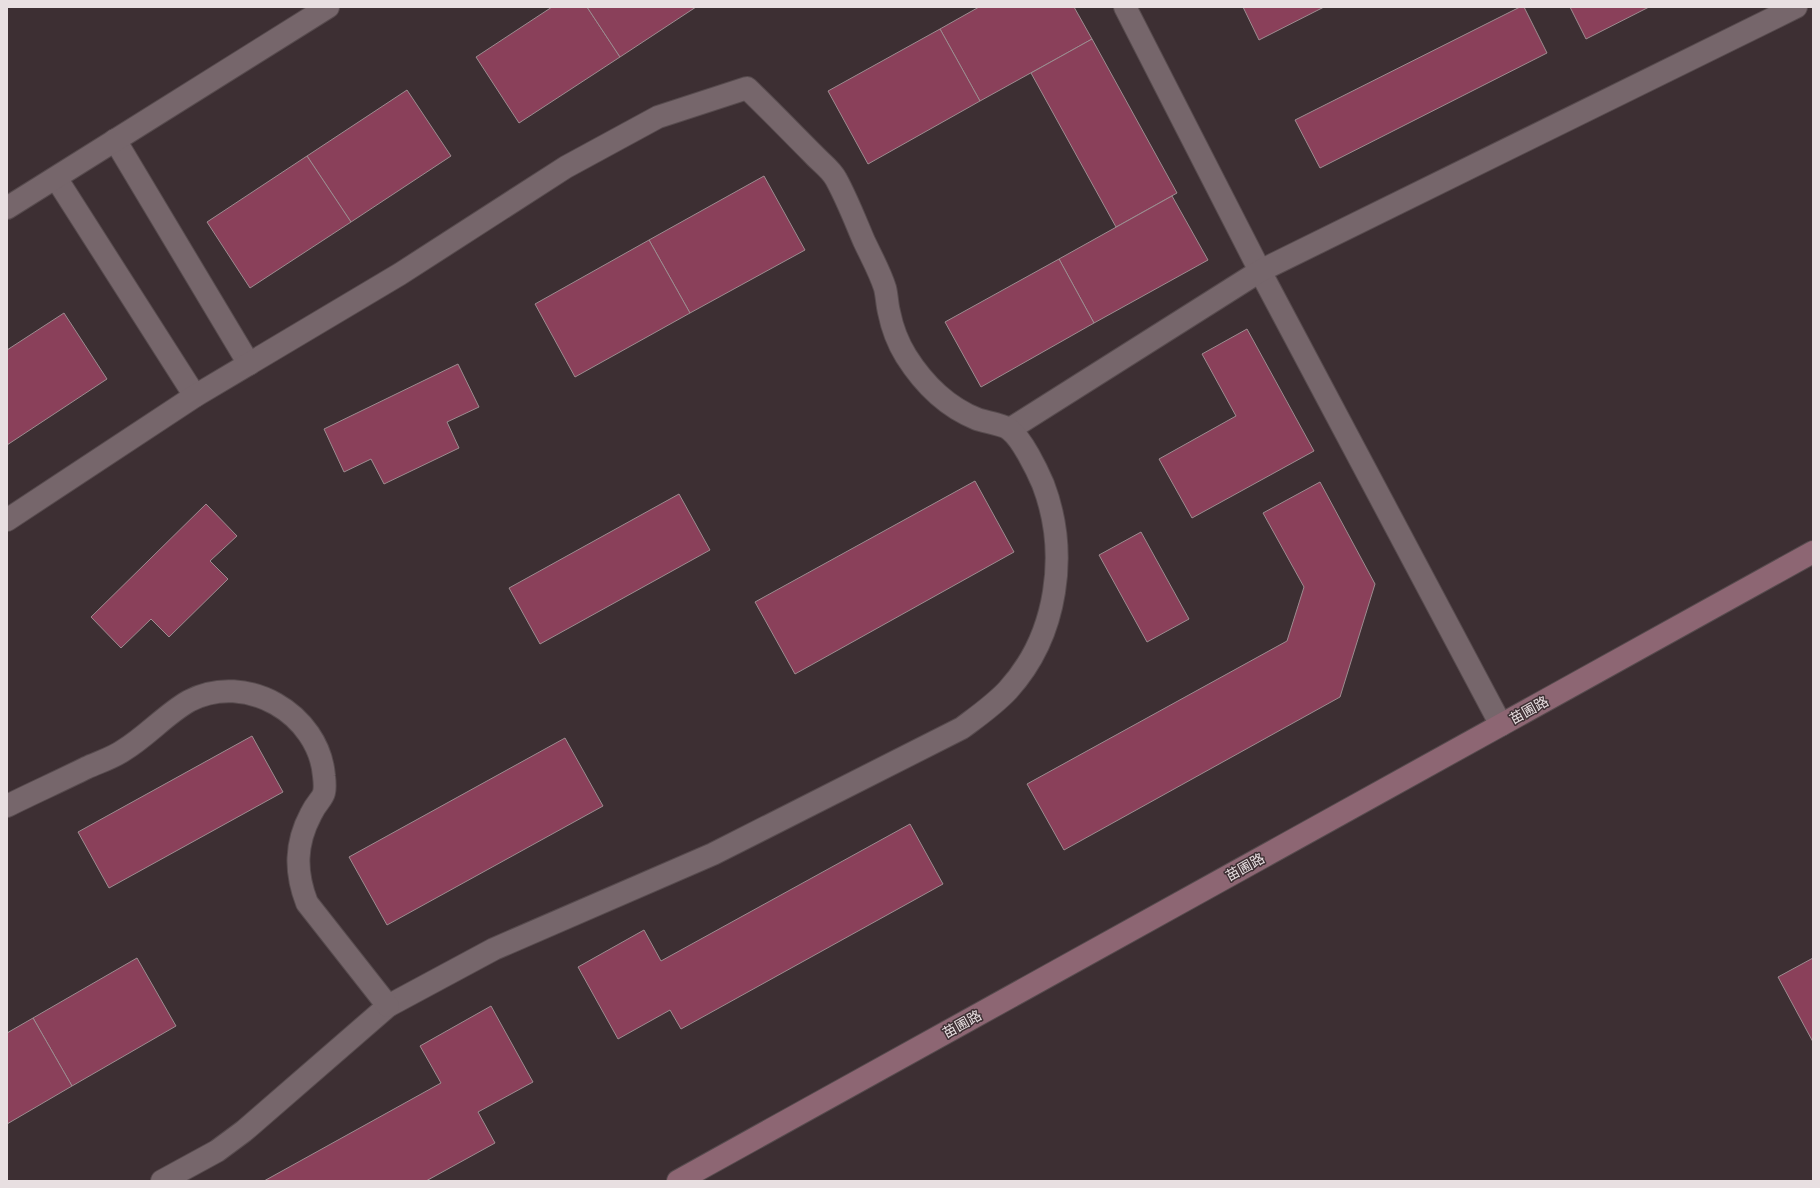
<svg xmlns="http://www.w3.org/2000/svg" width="1820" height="1188" font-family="'Open Sans','Noto Sans SC',sans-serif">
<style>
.building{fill:#8a405a;stroke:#9d8c90}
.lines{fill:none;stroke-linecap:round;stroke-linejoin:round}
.street-casing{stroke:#574b4e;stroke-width:24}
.secondary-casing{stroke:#574b4e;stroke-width:24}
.street{stroke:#76666b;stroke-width:22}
.secondary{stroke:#8d6673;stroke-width:22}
.labels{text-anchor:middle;stroke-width:3;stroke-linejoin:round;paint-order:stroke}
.street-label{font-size:14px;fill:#e8dfe1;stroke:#3d2f33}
</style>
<rect width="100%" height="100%" fill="#3d2f33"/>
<!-- building -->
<g class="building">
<polygon points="552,7 587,7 620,57 519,123 476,57"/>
<polygon points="587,7 696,7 620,57"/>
<polygon points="979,7 1074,7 1092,39 980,101 940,29"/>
<polygon points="1243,7 1324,7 1259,40"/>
<polygon points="1520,7 1524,7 1547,53 1320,168 1295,120"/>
<polygon points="1570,7 1649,7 1586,39"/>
<polygon points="940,29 980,101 868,164 828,91"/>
<polygon points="1092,39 1177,193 1116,227 1031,73"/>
<polygon points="407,90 451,156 351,222 307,156"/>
<polygon points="307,156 351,222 250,288 207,222"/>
<polygon points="764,176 805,250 690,313 649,240"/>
<polygon points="1172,196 1208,260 1094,323 1059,259"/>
<polygon points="649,240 690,313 575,377 535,304"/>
<polygon points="1059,259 1094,323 981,387 945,322"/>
<polygon points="64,313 107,379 7,445 7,350"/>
<polygon points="1247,329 1314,451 1192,518 1159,459 1236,416 1202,354"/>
<polygon points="458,364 479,407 447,422 459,448 384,484 371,459 344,472 324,429"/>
<polygon points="975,481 1014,552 795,674 755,602"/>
<polygon points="1320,482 1375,584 1340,697 1064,850 1027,784 1287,641 1304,587 1263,513"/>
<polygon points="679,494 710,550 540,644 509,588"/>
<polygon points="206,504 237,536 210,561 228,579 169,637 151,619 121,648 91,617"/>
<polygon points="1141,532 1189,619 1147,642 1099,555"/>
<polygon points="252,736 283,792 109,888 78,832"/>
<polygon points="565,738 603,806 387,925 349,857"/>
<polygon points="910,824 943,884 681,1029 670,1010 618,1039 578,967 644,930 661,961"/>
<polygon points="137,958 176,1026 72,1086 33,1018"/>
<polygon points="1813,958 1813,1042 1778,977"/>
<polygon points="491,1006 533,1082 478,1112 495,1143 426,1181 264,1181 441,1083 420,1046"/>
<polygon points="33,1018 72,1086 7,1124 7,1033"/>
</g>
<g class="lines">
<defs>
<g id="street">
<polyline points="1125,7 1260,271 1501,725"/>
<polyline points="115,140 249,364"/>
<polyline points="56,178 195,396"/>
<polyline points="7,208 328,7"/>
<polyline points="1010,429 1260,271 1796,7"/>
<path d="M 7,520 L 195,396 L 400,274 L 566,167 L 658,117 L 747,88 C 769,109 790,131 812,153 C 819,161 831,169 836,179 C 847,199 855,220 864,241 C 871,256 880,272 885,288 C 887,296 887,304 889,312 C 892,327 898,343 906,356 C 923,383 947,407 977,419 C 985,422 1005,425 1010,430 C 1022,439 1037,470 1043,484 C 1069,552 1058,635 1008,690 C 994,705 978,716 962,728 L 713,854 L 494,949 L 388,1006 L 244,1131 L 217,1151 L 162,1181"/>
<path d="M 7,806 C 33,793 60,781 86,768 C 99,762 113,758 124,750 C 147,736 166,714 189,701 C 246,671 319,714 324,776 C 327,801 320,795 311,814 C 295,844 295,872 307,903 L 388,1006"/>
</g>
<polyline id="secondary" points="678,1181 1813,552"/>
</defs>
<!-- street casing -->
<use href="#street" class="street-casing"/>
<!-- secondary casing -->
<use href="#secondary" class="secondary-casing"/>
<!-- street -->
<use href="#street" class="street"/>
<!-- secondary -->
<use href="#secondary" class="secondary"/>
</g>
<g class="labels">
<!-- street labels -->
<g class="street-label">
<text transform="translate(1529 710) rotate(-29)" y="5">苗圃路</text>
<text transform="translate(1245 867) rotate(-29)" y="5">苗圃路</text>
<text transform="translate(962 1024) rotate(-29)" y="5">苗圃路</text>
</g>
</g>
<!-- border -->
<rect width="1820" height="1188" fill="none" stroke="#e8dfe1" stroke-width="16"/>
</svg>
